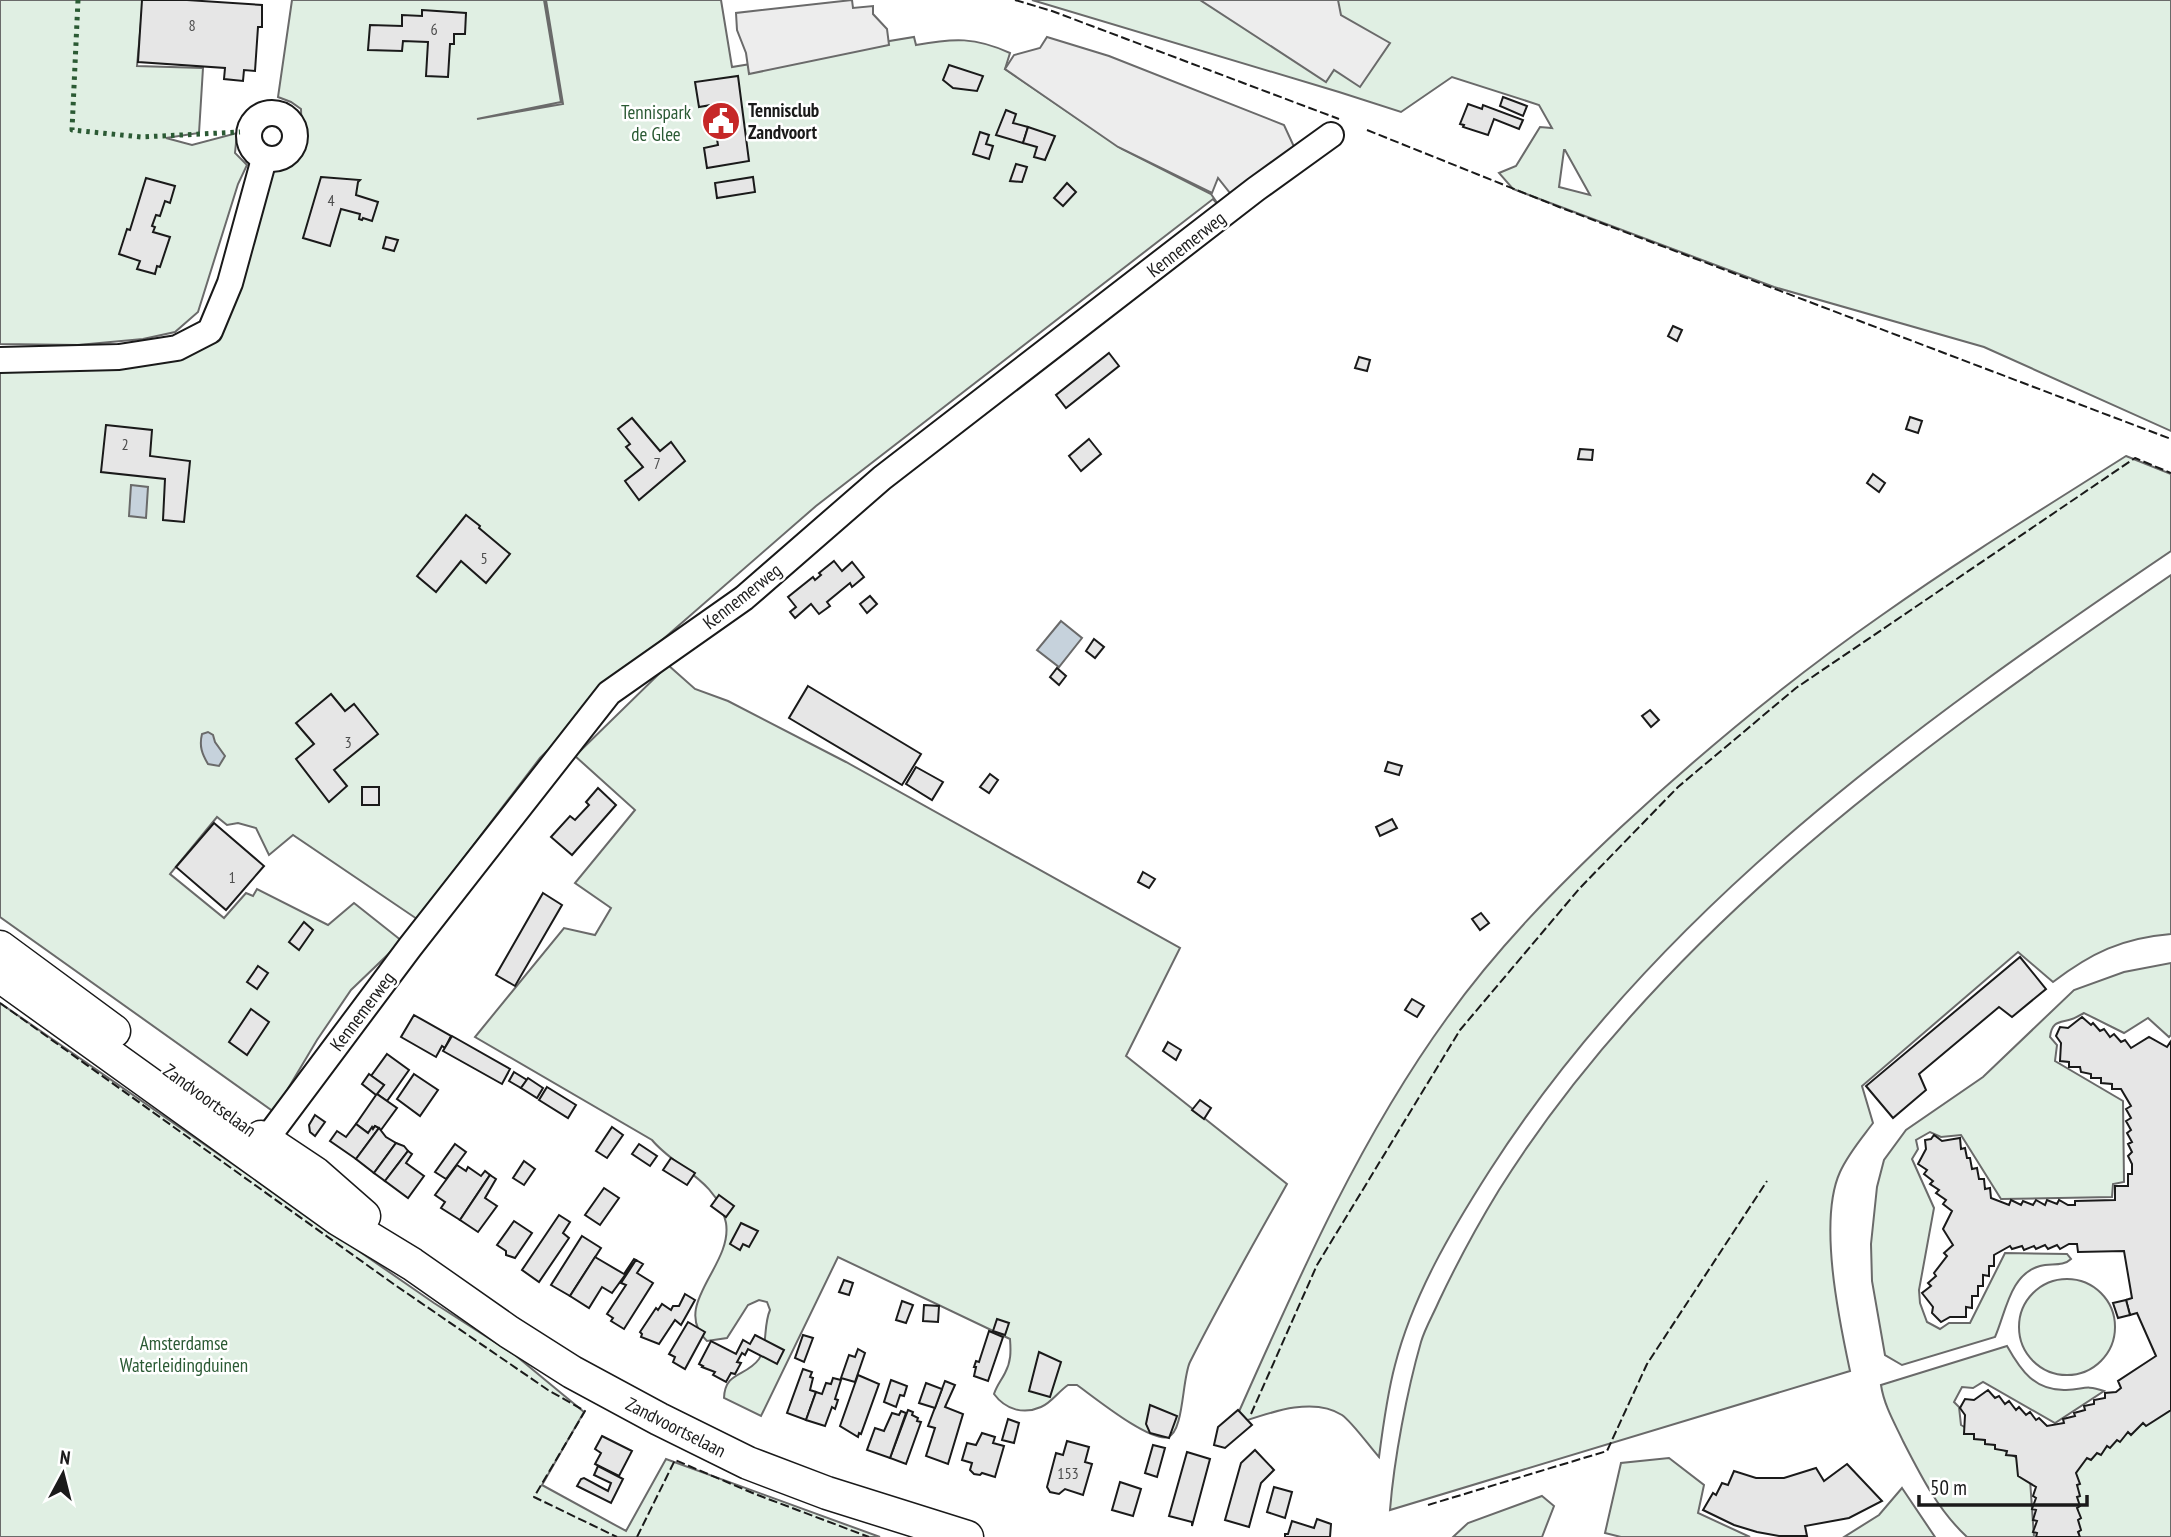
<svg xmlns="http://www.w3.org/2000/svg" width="2171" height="1537" font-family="'PT Sans Narrow',sans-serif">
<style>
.green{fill:#e0efe3;stroke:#6a6a6a;stroke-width:2;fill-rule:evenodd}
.parking{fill:#ededed;stroke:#6a6a6a;stroke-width:2}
.water{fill:#c6d2dc;stroke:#6a6a6a;stroke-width:2}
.building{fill:#e6e6e6;stroke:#1a1a1a;stroke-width:2}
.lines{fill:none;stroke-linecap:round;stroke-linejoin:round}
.minor-casing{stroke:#1a1a1a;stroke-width:28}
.major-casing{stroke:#1a1a1a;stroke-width:35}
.minor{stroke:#fff;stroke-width:24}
.major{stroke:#fff;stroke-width:32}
.hedge{stroke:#2b5a34;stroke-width:5;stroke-dasharray:3.5 5;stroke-linecap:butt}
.fence{stroke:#1a1a1a;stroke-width:2;stroke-dasharray:9 3.5;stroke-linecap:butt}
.labels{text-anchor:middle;stroke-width:5;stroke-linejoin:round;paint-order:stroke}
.number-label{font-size:16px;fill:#4d4d4d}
.poi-label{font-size:19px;font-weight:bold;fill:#1a1a1a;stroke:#fff;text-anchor:start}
.park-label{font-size:19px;fill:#2b5a34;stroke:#fff}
.street-label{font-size:19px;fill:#1a1a1a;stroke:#fff}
</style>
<rect width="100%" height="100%" fill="#fff"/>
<!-- green -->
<g class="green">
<polygon points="0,0 143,0 137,66 203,68 199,133 166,138 192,145 237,133 235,153 247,165 238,184 198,312 175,332 143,339 78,345 0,344"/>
<path d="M 292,0 L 544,0 L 561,102 L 477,119 L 563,104 L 546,0 L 721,0 L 732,67 L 914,37 L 916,45 C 954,38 975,37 1010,53 L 1005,69 L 1122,149 L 1211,194 L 1220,207 L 1213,199 L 816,506 L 638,661 L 540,758 L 417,919 L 293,835 L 269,855 L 256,828 L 238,823 L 227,825 L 217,817 L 170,874 L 224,918 L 246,893 L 253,896 L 257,889 L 328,925 L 354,903 L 402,941 L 351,990 L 317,1040 L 274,1112 L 0,917 L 0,365 L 193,343 L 270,168 L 280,169 C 301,153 302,133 301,109 L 291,102 L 278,97 Z"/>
<path d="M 1032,0 L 2171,0 L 2171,431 L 1984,347 L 1774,287 L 1513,189 L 1499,173 L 1516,166 L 1540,127 L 1552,128 L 1539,105 L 1452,77 L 1401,112 L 1339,92 ZM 1564,150 L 1565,150 L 1590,195 L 1559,187 Z"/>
<path d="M 2126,456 L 2171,474 L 2171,551 C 1917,723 1658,908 1490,1170 C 1451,1231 1413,1295 1395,1365 C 1387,1395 1383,1426 1379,1457 C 1369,1446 1353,1423 1342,1415 C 1311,1395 1264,1415 1233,1425 C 1295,1286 1357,1142 1447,1018 C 1497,948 1557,887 1620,828 C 1702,752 1790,679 1882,615 C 1961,559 2044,508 2126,456 Z"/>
<path d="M 2171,575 L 2171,934 C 2122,938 2091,953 2053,982 L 2018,952 L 1862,1086 L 1873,1123 C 1861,1139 1848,1154 1840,1172 C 1818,1220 1839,1320 1850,1371 L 1390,1510 C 1394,1459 1407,1391 1421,1342 C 1425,1328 1433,1315 1439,1301 C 1457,1263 1477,1226 1499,1190 C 1662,930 1922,745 2171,575 Z"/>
<path d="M 668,665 L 695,689 L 728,701 L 846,762 L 1180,948 L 1126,1056 L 1287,1184 C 1254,1243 1220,1302 1190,1362 C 1182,1378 1184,1432 1168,1437 C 1149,1442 1094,1397 1077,1385 L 1068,1385 C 1059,1391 1051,1403 1041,1407 C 1023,1415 1005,1409 994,1394 C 997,1385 1001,1381 1005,1373 C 1011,1362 1011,1352 1010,1339 L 838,1257 L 761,1416 L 724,1398 C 725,1371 746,1377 759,1359 C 768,1346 763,1326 770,1310 L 767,1302 L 759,1300 L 748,1305 L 727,1338 L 707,1341 C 670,1305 733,1266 726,1223 C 718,1180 675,1168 652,1140 L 475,1037 L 564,928 L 595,935 L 611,908 L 575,883 L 635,810 L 575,756 Z"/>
<path d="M 2171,963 L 2171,1035 L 2169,1037 L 2148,1018 L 2124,1033 L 2084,1013 C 2080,1015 2076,1018 2072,1019 C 2060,1023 2052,1020 2050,1037 L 2057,1045 L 2055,1061 L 2123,1101 L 2124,1182 L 2113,1184 L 2112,1197 L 2001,1199 L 1961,1135 L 1941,1137 L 1930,1132 L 1916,1140 L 1918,1149 L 1912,1159 L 1934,1208 L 1919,1290 L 1920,1303 L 1927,1322 L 1940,1329 L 1949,1323 L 1970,1323 L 2005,1253 L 2067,1254 L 2071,1259 C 2063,1267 2051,1263 2040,1266 C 2010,1274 2006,1312 1995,1337 L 1902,1365 L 1885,1355 L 1872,1281 L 1871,1244 L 1877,1187 L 1884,1160 L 1906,1130 L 1983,1077 L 2074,990 L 2124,972 Z"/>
<polygon points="0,1003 434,1303 515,1355 584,1412 542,1485 626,1531 666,1459 880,1537 0,1537"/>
<circle cx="2067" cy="1327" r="48"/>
<path d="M 2007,1346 C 2021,1371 2035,1391 2066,1390 C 2084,1390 2084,1384 2104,1391 L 2055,1423 L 1983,1382 L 1973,1388 L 1962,1387 L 1954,1402 L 1959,1407 L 1961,1425 L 2029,1465 L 2034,1537 L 1967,1537 C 1938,1510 1921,1476 1903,1441 C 1894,1422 1884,1405 1881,1385 Z"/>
<polygon points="2171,1405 2171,1537 2079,1537 2075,1466"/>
<polygon points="1669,1458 1704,1485 1698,1513 1750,1537 1621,1537 1605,1533 1621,1463"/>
<polygon points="1902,1488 1935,1537 1844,1537 1879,1515"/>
<polygon points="1542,1496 1554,1506 1542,1537 1453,1537 1468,1523"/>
</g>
<!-- parking -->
<g class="parking">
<polygon points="852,0 853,8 873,6 873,14 887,29 889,45 749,74 746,53 737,30 736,13"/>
<polygon points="1200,0 1338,0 1341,15 1390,43 1360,87 1334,70 1326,82"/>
<polygon points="1047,37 1109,56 1284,125 1296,151 1234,198 1218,178 1212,193 1118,147 1005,69 1014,55 1040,48"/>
</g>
<!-- water -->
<g class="water">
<polygon points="131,485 148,487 146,518 129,516"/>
<polygon points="1061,621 1082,638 1059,667 1037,650"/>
<path d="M 208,732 L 213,735 L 215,742 L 225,756 L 219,766 L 208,764 C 202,754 199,746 202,734 Z"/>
</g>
<!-- building -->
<g class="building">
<polygon points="142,0 187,0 262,5 262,27 258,27 255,71 244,70 243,81 224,79 225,68 138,62"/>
<polygon points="422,10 466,13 465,34 454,34 454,44 450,44 448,77 426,76 428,42 403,41 402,51 368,50 370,25 402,26 402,15 422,16"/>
<polygon points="949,65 983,76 977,91 953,88 943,80"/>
<polygon points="738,76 749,161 707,168 704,148 718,145 711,105 699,107 695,82"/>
<polygon points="1503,97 1527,106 1523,116 1500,106"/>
<polygon points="1468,104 1482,109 1483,105 1523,120 1519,129 1494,119 1488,135 1463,127 1464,125 1460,124"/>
<polygon points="1006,110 1016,114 1013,123 1028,127 1023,143 996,135"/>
<polygon points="1028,127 1055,136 1045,160 1034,157 1037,147 1023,143"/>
<polygon points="980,132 989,135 986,144 993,146 989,159 973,154"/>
<polygon points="1016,164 1027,167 1022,182 1010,181"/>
<polygon points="321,177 360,180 358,182 356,195 378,202 372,221 363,218 362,220 359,219 360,214 341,209 330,246 303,238"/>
<polygon points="753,177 755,192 717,198 715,183"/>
<polygon points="146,178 175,186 170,203 165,201 160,216 156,215 152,226 155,227 153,232 170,237 160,267 157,266 155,274 137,269 140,261 119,254 127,229 130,230"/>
<polygon points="1067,183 1076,192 1063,206 1054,198"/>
<polygon points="386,237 398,240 394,251 383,248"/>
<polygon points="1673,326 1682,330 1677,341 1668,336"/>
<polygon points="1109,353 1119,366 1066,408 1056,395"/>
<polygon points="1359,357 1370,360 1367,371 1355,368"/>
<polygon points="1910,417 1922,421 1918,433 1906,429"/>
<polygon points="632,418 660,451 671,442 685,461 639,500 625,481 643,467 626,447 630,444 618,429"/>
<polygon points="106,425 152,430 150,456 190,461 184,522 163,520 165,479 101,472"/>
<polygon points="1089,439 1101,454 1081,471 1069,456"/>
<polygon points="1580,449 1593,450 1592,460 1578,459"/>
<polygon points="1873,474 1885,483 1879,492 1867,483"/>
<polygon points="466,515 480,526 479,528 510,554 486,583 461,561 436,592 417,576"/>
<polygon points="834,561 842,571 852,562 864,577 852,587 850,583 827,602 830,606 819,614 811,604 795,618 790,612 796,607 788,597 813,577 815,580 821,575 819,573"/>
<polygon points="870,596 877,604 867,613 860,604"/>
<polygon points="1094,639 1104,647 1095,658 1086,651"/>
<polygon points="1057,668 1066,676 1059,685 1050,677"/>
<polygon points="808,686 921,754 902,785 789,718"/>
<polygon points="331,694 345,711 354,704 378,734 334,770 347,786 329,802 296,759 314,744 296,723"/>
<polygon points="1650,710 1659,720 1651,727 1642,716"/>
<polygon points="1388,762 1402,766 1399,775 1385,771"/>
<polygon points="916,767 943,782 932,800 906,784"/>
<polygon points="990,774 998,780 989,793 980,787"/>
<rect x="362" y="787" width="17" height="18"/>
<polygon points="598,788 616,805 572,855 551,837 570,816 575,820 589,805 586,802"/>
<polygon points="1392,819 1397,828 1380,836 1376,827"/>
<polygon points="214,823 264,866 226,910 176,867"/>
<polygon points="1143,872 1155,879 1149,888 1138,882"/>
<polygon points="543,893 562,905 515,986 496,975"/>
<polygon points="1481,913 1489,923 1480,930 1472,919"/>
<polygon points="304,922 313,930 299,950 289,942"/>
<polygon points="2020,957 2046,989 2012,1017 1999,1007 1919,1074 1926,1090 1893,1118 1866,1086"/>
<polygon points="258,966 268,973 257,989 247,982"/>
<polygon points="1412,999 1424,1006 1417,1017 1405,1010"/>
<polygon points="251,1009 269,1022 247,1055 229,1042"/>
<polygon points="414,1015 451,1036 445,1048 442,1046 436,1057 401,1037"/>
<polygon points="2082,1017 2091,1025 2093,1023 2100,1031 2104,1029 2110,1037 2114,1034 2121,1042 2125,1040 2131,1048 2149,1037 2167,1047 2171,1041 2171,1410 2146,1426 2143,1423 2131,1435 2128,1432 2120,1442 2117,1440 2110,1448 2107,1446 2101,1455 2097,1453 2091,1460 2087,1458 2076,1473 2080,1484 2077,1485 2080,1496 2077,1497 2080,1506 2077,1508 2081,1518 2078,1520 2081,1530 2078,1532 2080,1537 2036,1537 2037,1533 2033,1532 2037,1521 2033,1520 2036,1510 2032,1509 2036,1498 2033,1496 2036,1487 2018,1476 2016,1456 2006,1455 2007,1451 1995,1449 1995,1445 1985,1444 1985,1440 1974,1439 1974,1434 1964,1434 1965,1415 1960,1408 1965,1399 1974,1400 1988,1390 1995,1398 1999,1396 2005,1404 2009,1401 2016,1410 2019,1407 2026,1415 2030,1412 2036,1420 2039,1418 2047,1426 2064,1423 2063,1419 2075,1416 2074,1413 2085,1410 2084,1406 2094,1404 2094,1400 2105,1398 2105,1393 2116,1392 2121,1388 2118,1381 2156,1356 2137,1313 2130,1315 2126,1300 2132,1298 2124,1251 2078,1252 2077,1244 2069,1244 2060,1249 2057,1245 2048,1249 2045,1245 2036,1249 2034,1246 2024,1250 2022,1246 2012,1249 2010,1246 1994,1255 1994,1266 1989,1266 1989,1276 1983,1275 1983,1286 1978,1286 1978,1296 1972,1296 1972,1308 1966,1307 1966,1317 1950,1317 1941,1322 1932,1313 1933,1307 1922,1293 1931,1286 1928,1283 1936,1276 1934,1273 1947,1256 1944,1253 1953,1245 1943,1229 1952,1211 1943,1204 1946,1200 1936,1193 1939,1190 1930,1184 1933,1181 1924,1174 1927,1170 1918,1164 1926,1149 1925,1140 1931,1139 1934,1135 1942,1141 1960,1138 1961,1149 1965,1148 1967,1158 1970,1158 1972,1169 1977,1168 1979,1179 1984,1179 1985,1189 1990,1188 1991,1198 2009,1205 2011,1200 2021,1205 2023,1201 2033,1205 2036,1200 2045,1205 2047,1200 2057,1204 2059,1200 2068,1205 2075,1205 2075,1201 2115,1200 2115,1186 2128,1186 2128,1174 2132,1174 2132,1164 2128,1156 2132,1152 2128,1144 2132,1142 2127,1133 2131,1130 2126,1121 2131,1118 2126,1109 2131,1106 2121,1089 2112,1089 2112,1084 2101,1083 2101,1078 2091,1078 2091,1074 2081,1072 2080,1067 2069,1067 2069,1062 2060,1061 2061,1043 2056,1036 2060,1027 2068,1028"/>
<polygon points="452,1036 510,1069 502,1084 443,1051"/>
<polygon points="1168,1042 1181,1050 1176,1060 1163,1051"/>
<polygon points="387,1054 409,1070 387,1101 377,1094 384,1085 371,1076"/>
<polygon points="514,1072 527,1080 521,1088 509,1081"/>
<polygon points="369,1074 384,1085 377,1094 397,1108 381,1130 375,1126 368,1133 356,1124 376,1095 362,1084"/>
<polygon points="414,1074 438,1090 420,1116 397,1099"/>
<polygon points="528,1078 543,1088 537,1098 521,1088"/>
<polygon points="547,1087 576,1105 568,1118 539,1100"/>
<polygon points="1200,1100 1211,1108 1204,1119 1192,1110"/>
<polygon points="315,1115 325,1122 315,1136 310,1132 309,1125"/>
<polygon points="356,1124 368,1133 372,1127 373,1129 375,1126 379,1128 356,1159 330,1141 337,1131 346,1137"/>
<polygon points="612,1127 623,1135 607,1158 596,1151"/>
<polygon points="379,1128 386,1137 396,1143 374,1173 356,1159"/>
<polygon points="396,1143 404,1146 408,1151 385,1181 374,1173"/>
<polygon points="455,1144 466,1152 446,1179 435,1172"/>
<polygon points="639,1144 657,1156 650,1166 632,1154"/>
<polygon points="408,1151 412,1154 406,1163 424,1176 408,1198 385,1181"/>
<polygon points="671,1158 695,1173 687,1185 663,1170"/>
<polygon points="524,1161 535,1169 524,1185 513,1178"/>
<polygon points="457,1165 466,1171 468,1167 481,1176 485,1171 490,1175 460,1220 441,1208 445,1202 435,1195"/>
<polygon points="490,1175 496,1179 485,1198 497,1206 478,1232 460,1220"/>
<polygon points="604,1188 619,1198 600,1225 585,1215"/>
<polygon points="719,1195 734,1206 726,1217 711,1206"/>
<polygon points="559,1215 570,1222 563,1233 569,1238 539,1282 522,1270"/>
<polygon points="514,1221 532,1233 515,1258 506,1255 506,1251 497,1245"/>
<polygon points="741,1223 758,1231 749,1247 743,1244 740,1250 730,1244"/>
<polygon points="582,1236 601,1248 570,1296 551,1285"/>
<polygon points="595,1257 624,1274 634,1259 636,1260 612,1293 602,1287 589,1308 570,1296"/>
<polygon points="636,1260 643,1264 637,1273 653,1283 624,1329 611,1321 613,1318 607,1314 626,1285 621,1283"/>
<polygon points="844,1280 853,1283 849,1295 839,1292"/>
<polygon points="685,1294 695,1300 681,1325 675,1320 659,1344 641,1337 642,1334 640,1332 656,1308 658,1310 662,1304 671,1310 673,1306 679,1306"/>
<polygon points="2126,1300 2130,1315 2118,1318 2113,1303"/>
<polygon points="902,1301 913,1305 906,1323 896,1320"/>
<polygon points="924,1305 939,1306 938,1322 923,1321"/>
<polygon points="997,1319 1009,1323 1005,1335 993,1331"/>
<polygon points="688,1322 705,1332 685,1369 673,1362 675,1357 669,1354"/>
<polygon points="989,1331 1003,1337 988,1381 974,1376 976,1367 974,1367 976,1361 979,1362"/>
<polygon points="755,1335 784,1350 777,1364 748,1349 745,1355 742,1353 737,1362 741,1363 735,1374 731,1373 726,1382 713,1375 715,1372 702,1367 703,1366 699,1364 711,1341 736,1354 743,1340 750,1344"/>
<polygon points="803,1335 813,1338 804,1362 795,1358"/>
<polygon points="858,1349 865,1353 855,1382 841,1378 849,1355 855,1357"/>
<polygon points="1039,1352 1061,1362 1050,1397 1029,1391"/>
<polygon points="803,1369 812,1372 810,1377 813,1378 810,1390 816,1392 806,1420 787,1413"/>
<polygon points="858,1375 879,1384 861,1434 859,1433 858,1437 840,1426"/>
<polygon points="833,1378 841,1380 835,1399 838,1400 835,1409 832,1407 825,1426 806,1420 816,1392 822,1394 826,1383 831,1384"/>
<polygon points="891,1380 907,1386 904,1396 900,1395 896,1407 884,1402"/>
<polygon points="945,1381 955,1385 945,1407 963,1414 948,1464 926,1456 935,1428 928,1426"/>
<polygon points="926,1383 942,1389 935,1408 919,1403"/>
<polygon points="1150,1405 1177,1416 1169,1438 1150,1433 1146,1424"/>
<polygon points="908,1410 913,1412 912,1415 918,1418 917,1421 921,1422 906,1464 890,1458"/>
<polygon points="1238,1410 1252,1425 1225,1448 1214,1445 1218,1427"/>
<polygon points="901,1411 906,1413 890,1458 867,1450 875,1428 884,1431 892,1413 899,1415"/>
<polygon points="1008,1419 1019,1423 1014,1443 1002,1440"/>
<polygon points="982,1433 995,1437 993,1443 1004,1446 995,1477 982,1473 980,1475 974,1474 970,1470 972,1463 962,1460 967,1443 976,1445"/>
<polygon points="602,1436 632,1451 619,1476 595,1464 601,1453 595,1449"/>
<polygon points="1067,1441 1089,1447 1085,1462 1092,1464 1083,1495 1065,1489 1059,1494 1050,1492 1047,1487 1056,1453 1063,1455"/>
<polygon points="1153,1445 1165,1448 1157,1477 1145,1473"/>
<polygon points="1255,1450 1274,1470 1261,1483 1249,1527 1225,1520 1241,1463"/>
<polygon points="1187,1452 1210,1459 1192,1526 1192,1522 1169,1516"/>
<polygon points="1847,1464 1882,1501 1849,1518 1805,1526 1807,1536 1779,1536 1757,1532 1734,1525 1703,1510 1713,1493 1716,1495 1722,1483 1728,1485 1734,1471 1756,1478 1784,1478 1816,1468 1824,1481"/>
<polygon points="598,1466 623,1479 611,1503 577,1486 581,1479 584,1478 608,1491 611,1483 594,1475"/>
<polygon points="1120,1482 1141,1489 1133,1516 1112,1510"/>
<polygon points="1274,1487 1292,1492 1285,1518 1267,1512"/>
<polygon points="1317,1519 1331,1524 1330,1537 1285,1537 1285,1534 1288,1534 1292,1521 1314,1528"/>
</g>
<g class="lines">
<defs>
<g id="minor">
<circle cx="272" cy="136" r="23"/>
<polyline points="0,360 119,357 177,348 210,331 230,283 264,159"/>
<polyline points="256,1153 410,947 609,693 744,598 882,478 1256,189 1331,135"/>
</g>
<g id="major">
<polyline points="0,947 114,1031"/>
<polyline points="0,976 338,1219 412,1264 509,1332 572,1372 659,1419 748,1463 827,1493 967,1537"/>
<polyline points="261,1137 315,1173 364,1216"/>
</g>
</defs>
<!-- minor casing -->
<use href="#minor" class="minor-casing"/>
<!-- major casing -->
<use href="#major" class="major-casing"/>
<!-- minor -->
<use href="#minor" class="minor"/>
<!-- major -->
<use href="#major" class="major"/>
<!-- hedge -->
<polyline class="hedge" points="78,0 72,130 141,137 240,132"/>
<!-- fence -->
<g class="fence">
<polyline points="1015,0 1052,11 1339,119"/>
<polyline points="1367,130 1559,207 2171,439"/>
<polyline points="0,1003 395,1285 548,1390 585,1411 534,1497 617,1537"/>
<polyline points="1251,1414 1317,1265 1460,1030 1579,889 1678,787 1796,688 2135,458 2171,473"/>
<polyline points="1428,1505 1607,1451 1647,1364 1767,1181"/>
<polyline points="637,1537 675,1460 755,1494 869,1537"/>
</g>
</g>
<!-- icons -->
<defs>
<symbol id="civic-disc" viewBox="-11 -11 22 22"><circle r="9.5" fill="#c62828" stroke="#fff"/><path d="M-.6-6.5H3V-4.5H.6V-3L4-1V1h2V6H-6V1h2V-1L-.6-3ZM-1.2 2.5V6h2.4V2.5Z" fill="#fff"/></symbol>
</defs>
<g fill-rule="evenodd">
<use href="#civic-disc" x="699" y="99" width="44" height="44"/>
</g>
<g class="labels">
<!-- number labels -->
<g class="number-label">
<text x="192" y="31">8</text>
<text x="434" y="35">6</text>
<text x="331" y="206">4</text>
<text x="125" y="450">2</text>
<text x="657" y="469">7</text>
<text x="484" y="564">5</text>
<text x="348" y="748">3</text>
<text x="232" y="883">1</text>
<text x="1068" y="1479">153</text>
</g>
<!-- poi labels -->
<g class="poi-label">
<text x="748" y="117">Tennisclub<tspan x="748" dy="22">Zandvoort</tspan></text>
</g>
<!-- park labels -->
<g class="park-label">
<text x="656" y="119">Tennispark<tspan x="656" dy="22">de Glee</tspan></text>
<text x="184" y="1350">Amsterdamse<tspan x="184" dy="22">Waterleidingduinen</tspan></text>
</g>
<!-- street labels -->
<g class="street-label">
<text transform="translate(1186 244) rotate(-38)" y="7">Kennemerweg</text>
<text transform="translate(742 596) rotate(-38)" y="7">Kennemerweg</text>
<text transform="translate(362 1011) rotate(-53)" y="7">Kennemerweg</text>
<text transform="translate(210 1100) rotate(36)" y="7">Zandvoortselaan</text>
<text transform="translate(676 1427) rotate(27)" y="7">Zandvoortselaan</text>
</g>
</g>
<!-- north arrow -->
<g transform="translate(63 1474) rotate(7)" stroke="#ffffff" stroke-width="5" paint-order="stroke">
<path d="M0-5L12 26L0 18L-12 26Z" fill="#1a1a1a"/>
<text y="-10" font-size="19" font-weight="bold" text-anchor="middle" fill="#1a1a1a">N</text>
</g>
<!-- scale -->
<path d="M1919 1495v10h168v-10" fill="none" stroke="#1a1a1a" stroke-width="3.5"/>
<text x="1930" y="1495" font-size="21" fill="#1a1a1a" stroke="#ffffff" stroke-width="5" paint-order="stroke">50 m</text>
</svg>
